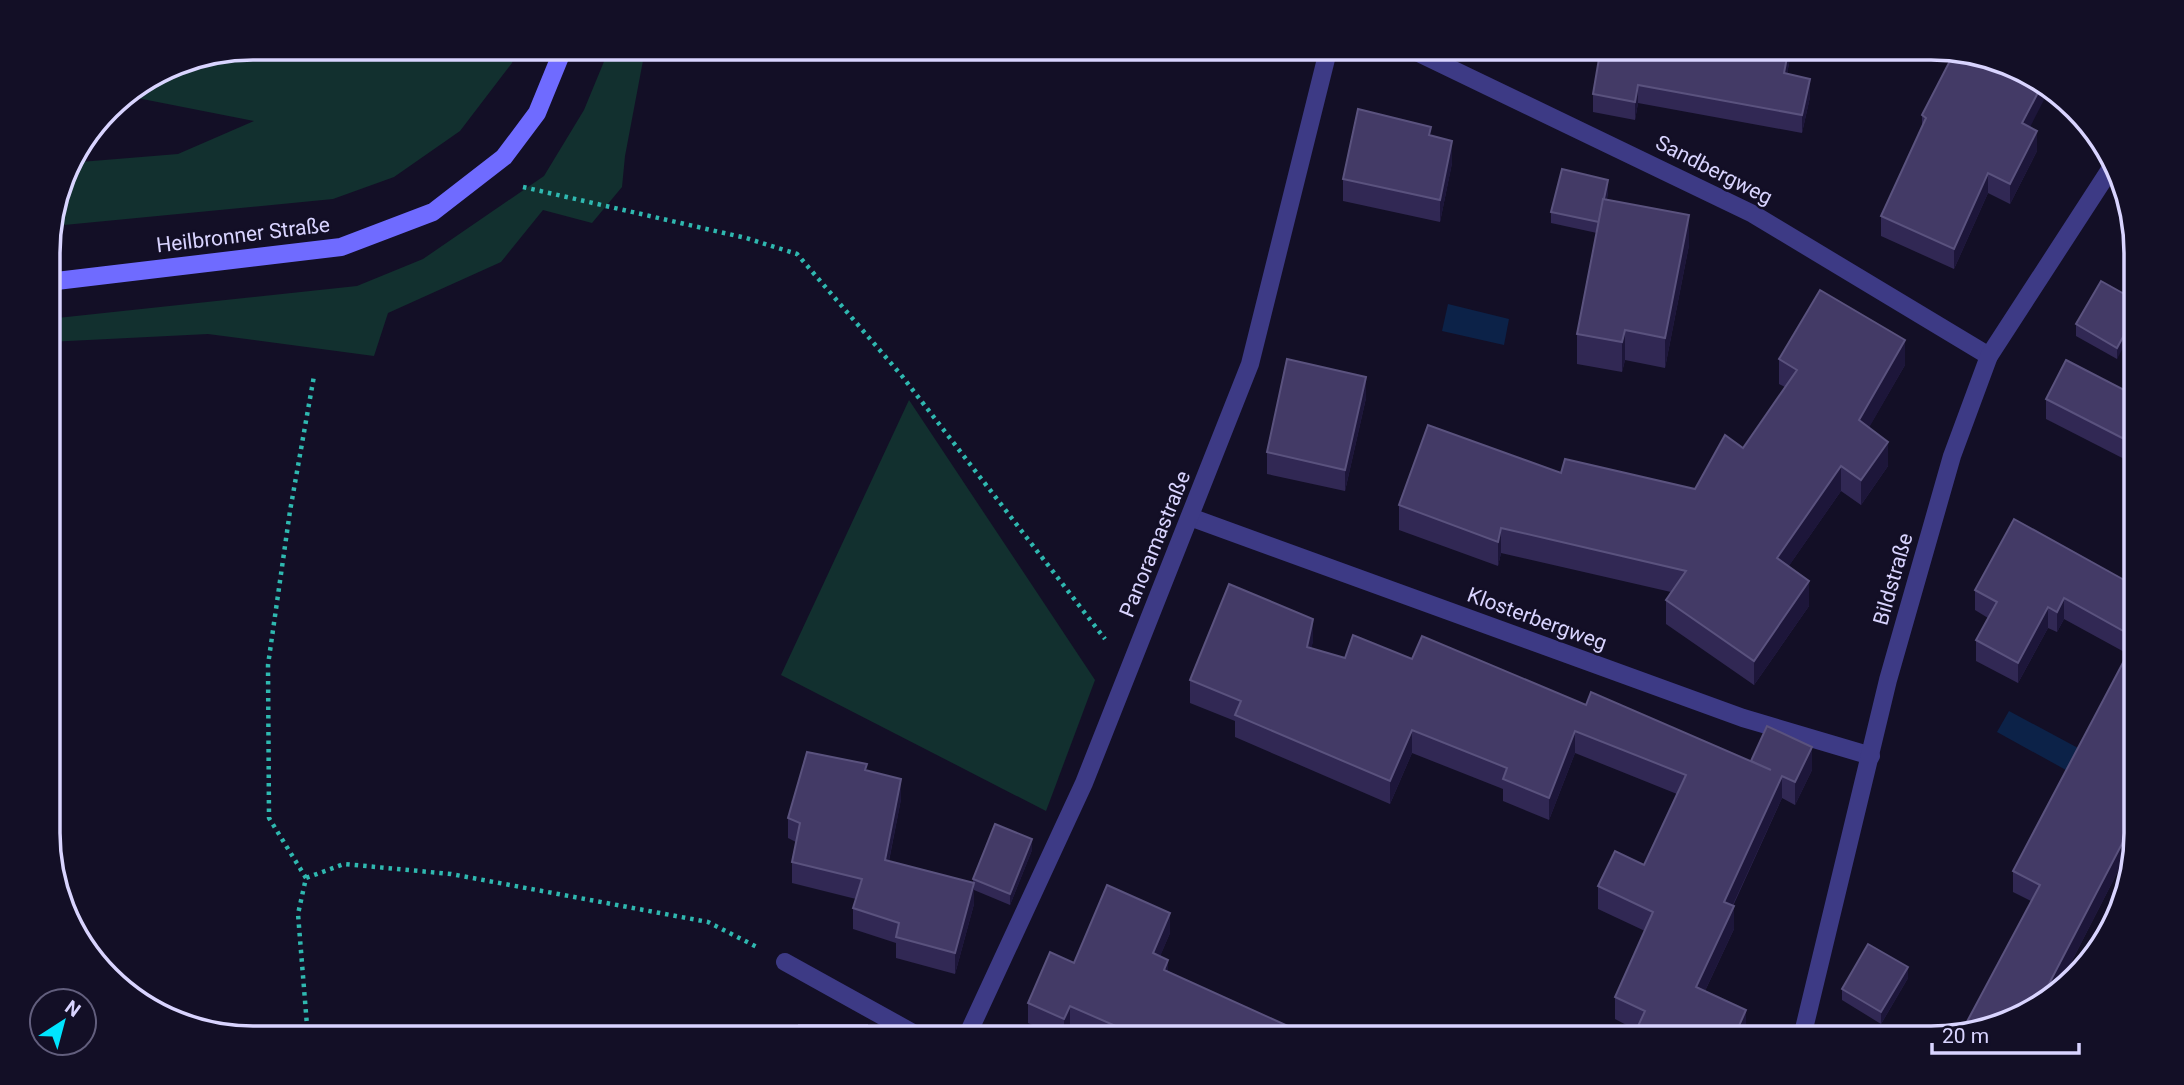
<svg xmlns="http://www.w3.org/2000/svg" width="2184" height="1085" font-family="Roboto,sans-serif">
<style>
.green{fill:#12302f}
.water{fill:#0c2248}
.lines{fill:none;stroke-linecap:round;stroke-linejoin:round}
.path{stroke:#2fb8b0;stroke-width:4.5;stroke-dasharray:3.5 5;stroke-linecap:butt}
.street{stroke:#3d3a85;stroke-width:18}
.secondary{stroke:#6f6bff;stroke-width:18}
.wall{fill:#312854}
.shaded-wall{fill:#1d163a}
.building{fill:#433a66;stroke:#5a527e;stroke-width:2}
.labels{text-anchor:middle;stroke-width:5;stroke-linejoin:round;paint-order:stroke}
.street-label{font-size:21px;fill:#d9d4ff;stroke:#130f26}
.rim{fill:none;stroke:#d9d4ff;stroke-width:3.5}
</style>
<rect width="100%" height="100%" fill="#130f26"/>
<!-- green -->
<g class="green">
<polygon points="253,47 517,47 512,63 460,131 394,177 333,199 64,225 61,188 68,163 178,154 254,121 122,95 174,63"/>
<polygon points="610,47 650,47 645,50 625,156 622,187 592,223 543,210 501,262 388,313 374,356 208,334 48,342 48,319 357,286 423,259 544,176 584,110"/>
<polygon points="909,400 1095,680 1046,811 781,675"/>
</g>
<!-- water -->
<g class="water">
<polygon points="1448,304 1509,319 1504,345 1442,331"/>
<polygon points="2009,711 2078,748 2066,770 1997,732"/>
</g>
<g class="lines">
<!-- path -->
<g class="path">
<polyline points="523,187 746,238 797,254 902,376 1105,639"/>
<polyline points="306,878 269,818 268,665 290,511 314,376"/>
<polyline points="308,1038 298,914 306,878 344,864 451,874 708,922 757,947"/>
</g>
<!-- street -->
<g class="street">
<polyline points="1406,47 1753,214 1989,356"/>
<polyline points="1190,517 1743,718 1871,756"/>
<polyline points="785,962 922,1038"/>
<polyline points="1802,1037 1888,680 1952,456 1989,356 2111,168"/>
<polyline points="966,1038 1084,783 1250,364 1329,47"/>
</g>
<!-- secondary -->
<polyline class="secondary" points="48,282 341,247 433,212 504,157 537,113 564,47"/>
</g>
<!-- wall -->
<g class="wall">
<polygon points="1558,47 1792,47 1787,74 1810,97 1802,133 1638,103 1635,120 1593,112 1593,94 1600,55 1558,48"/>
<polygon points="1977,62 2030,127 2037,151 2010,204 1988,193 1954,269 1881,236 1881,216 1922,128 1922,115"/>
<polygon points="1431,136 1452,163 1440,222 1343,201 1343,179"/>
<polygon points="1608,192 1607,199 1689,245 1665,368 1625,360 1622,372 1577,364 1577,334 1597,233 1551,223 1551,212"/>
<polygon points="2135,300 2117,359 2076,336 2076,324"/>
<polygon points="1779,359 1905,365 1869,427 1888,466 1861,505 1841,491 1788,567 1809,606 1754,685 1666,624 1666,600 1671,592 1501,553 1498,566 1399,530 1399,505 1561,473 1695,489 1743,448 1785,387 1779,384"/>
<polygon points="2136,396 2136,465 2046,419 2046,399"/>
<polygon points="1366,398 1345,491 1267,474 1267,452"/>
<polygon points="2136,563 2137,833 2135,838 2057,990 2046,1003 2031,901 2013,892 2013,871 2128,654 2064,619 2057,632 2048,628 2018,683 1976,661 1976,640 1988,618 1975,610 1975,590 2126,581"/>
<polygon points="1313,641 1311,648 1345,658 1412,659 1586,705 1751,762 1812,770 1795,805 1782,798 1733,906 1734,929 1705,991 1746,1033 1744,1037 1633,1037 1636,1030 1615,1019 1615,997 1645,931 1598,909 1598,886 1644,865 1677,794 1575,753 1549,820 1503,801 1503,789 1412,753 1390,804 1235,737 1235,721 1190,703 1190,680"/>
<polygon points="867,770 901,799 889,861 973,883 973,879 1032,850 1010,905 974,890 974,904 955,974 896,958 896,943 853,929 853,908 856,899 792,883 792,862 796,842 788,838 788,818"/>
<polygon points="1170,933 1160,956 1168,972 1288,1037 1097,1038 1070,1026 1065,1038 1061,1038 1028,1023 1028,1003 1074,963"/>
<polygon points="1908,978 1881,1024 1842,1000 1842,989"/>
</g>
<!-- shaded-wall -->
<g class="shaded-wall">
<polygon points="1789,47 1792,47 1784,91 1784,73"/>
<polygon points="1810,79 1810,97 1802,133 1802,115"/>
<polygon points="1638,85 1638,103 1635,120 1635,102"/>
<polygon points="2042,85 2049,90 2022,143 2022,123"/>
<polygon points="2037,131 2037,151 2010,204 2010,184"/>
<polygon points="1452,141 1452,163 1440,222 1440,200"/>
<polygon points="1988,173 1988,193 1954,269 1954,249"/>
<polygon points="1608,180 1608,192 1599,234 1599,223"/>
<polygon points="1689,215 1689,245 1665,368 1665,338"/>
<polygon points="2135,315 2135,326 2117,359 2117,348"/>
<polygon points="1625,330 1625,360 1622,372 1622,342"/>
<polygon points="1905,340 1905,365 1859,445 1859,420"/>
<polygon points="1366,377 1366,398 1345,491 1345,470"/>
<polygon points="1888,442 1888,466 1861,505 1861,480"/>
<polygon points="1841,466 1841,491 1777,583 1777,558"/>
<polygon points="1501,528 1501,553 1498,566 1498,542"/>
<polygon points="1809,581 1809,606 1754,685 1754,661"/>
<polygon points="2064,598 2064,619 2057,632 2057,612"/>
<polygon points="2048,607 2048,628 2018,683 2018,663"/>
<polygon points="1313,619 1313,641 1307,670 1307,647"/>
<polygon points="1412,730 1412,753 1390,804 1390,781"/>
<polygon points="1575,731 1575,753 1549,820 1549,798"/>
<polygon points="1812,747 1812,770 1795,805 1795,782"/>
<polygon points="1782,776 1782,798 1724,924 1724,902"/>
<polygon points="901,779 901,799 885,880 885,860"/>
<polygon points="2137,815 2137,833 2135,838 2057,990 2046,1003 2038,1005"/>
<polygon points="1032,839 1032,850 1010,905 1010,894"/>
<polygon points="974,883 974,904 955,974 955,953"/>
<polygon points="1734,906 1734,929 1696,1010 1696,987"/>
<polygon points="1170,913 1170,933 1153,973 1153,953"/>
<polygon points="1168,960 1168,980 1164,970"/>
<polygon points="1908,967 1908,978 1881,1024 1881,1012"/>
<polygon points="1070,1006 1070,1026 1064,1038 1064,1019"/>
<polygon points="1746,1010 1746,1033 1744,1037 1734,1037"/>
<polygon points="1288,1026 1288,1037 1284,1037"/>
</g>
<!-- building -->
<g class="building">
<polygon points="1601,47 1789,47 1784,73 1810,79 1802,115 1638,85 1635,102 1593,94"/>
<polygon points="1954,53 1961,54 1977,62 1980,59 2022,68 2042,85 2022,123 2037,131 2010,184 1988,173 1954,249 1881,216 1926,118 1922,115"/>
<polygon points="1358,109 1431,127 1429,135 1452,141 1440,200 1343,179"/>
<polygon points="1562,169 1608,180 1599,222 1551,212"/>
<polygon points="1603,199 1689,215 1665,338 1625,330 1622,342 1577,334"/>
<polygon points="2101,281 2135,300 2135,315 2117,348 2076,324"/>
<polygon points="1820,290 1905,340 1859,420 1888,442 1861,480 1841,466 1777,558 1809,581 1754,661 1666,600 1686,571 1501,528 1498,542 1399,505 1428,425 1561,473 1565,459 1695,489 1725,435 1743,448 1797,370 1779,359"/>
<polygon points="1287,359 1366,377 1345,470 1267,452"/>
<polygon points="2066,360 2136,396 2136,445 2046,399"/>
<polygon points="2014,519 2126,581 2136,563 2136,638 2064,598 2057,612 2048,607 2018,663 1976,640 1997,602 1975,590"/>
<polygon points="1229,584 1313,619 1307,647 1345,658 1353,635 1412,659 1422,636 1586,705 1591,692 1771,770 1751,761 1767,726 1812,747 1795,782 1782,776 1724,902 1734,906 1696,987 1746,1010 1734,1037 1633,1037 1645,1011 1615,997 1653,912 1598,886 1615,851 1644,865 1686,775 1575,731 1549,798 1503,779 1507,768 1412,730 1390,781 1235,715 1241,701 1190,680"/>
<polygon points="2136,638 2137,815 2038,1005 1962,1031 2040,885 2013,871"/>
<polygon points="807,752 867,764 865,770 901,779 885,860 974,883 955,953 896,937 899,923 853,908 862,879 792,862 800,823 788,818"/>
<polygon points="995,824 1032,839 1010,894 973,879"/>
<polygon points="1107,885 1170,913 1153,953 1168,960 1164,970 1288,1026 1284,1037 1143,1038 1070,1006 1064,1019 1028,1003 1050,952 1074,963"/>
<polygon points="1868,944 1908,967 1881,1012 1842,989"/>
<rect x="799" y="1025" width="68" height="13"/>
</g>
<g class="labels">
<!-- street labels -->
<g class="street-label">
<text transform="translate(1714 170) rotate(27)" y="7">Sandbergweg</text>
<text transform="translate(243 235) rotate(-7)" y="7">Heilbronner Straße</text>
<text transform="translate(1155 544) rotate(-68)" y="7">Panoramastraße</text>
<text transform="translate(1893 579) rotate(-74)" y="7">Bildstraße</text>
<text transform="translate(1537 619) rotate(20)" y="7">Klosterbergweg</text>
</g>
</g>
<!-- crop -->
<path d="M0 0H2184V1085H0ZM253 60H1931A193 193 0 0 1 2124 253V833A193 193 0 0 1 1931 1026H253A193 193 0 0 1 60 833V253A193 193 0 0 1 253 60Z" fill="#130f26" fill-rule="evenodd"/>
<path class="rim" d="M253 60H1931A193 193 0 0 1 2124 253V833A193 193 0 0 1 1931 1026H253A193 193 0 0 1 60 833V253A193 193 0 0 1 253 60Z"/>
<!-- north arrow -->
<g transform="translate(63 1022) rotate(36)"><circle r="33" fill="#130f26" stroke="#625e7d" stroke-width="2"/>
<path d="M0-5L12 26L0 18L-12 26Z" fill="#00e5ff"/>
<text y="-10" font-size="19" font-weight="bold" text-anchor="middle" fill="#d9d4ff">N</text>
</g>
<!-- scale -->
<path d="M1932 1043v10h147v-10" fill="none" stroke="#d9d4ff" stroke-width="3.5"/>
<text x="1942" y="1043" font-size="21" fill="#d9d4ff" stroke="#130f26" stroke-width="5" paint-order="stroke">20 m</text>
</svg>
